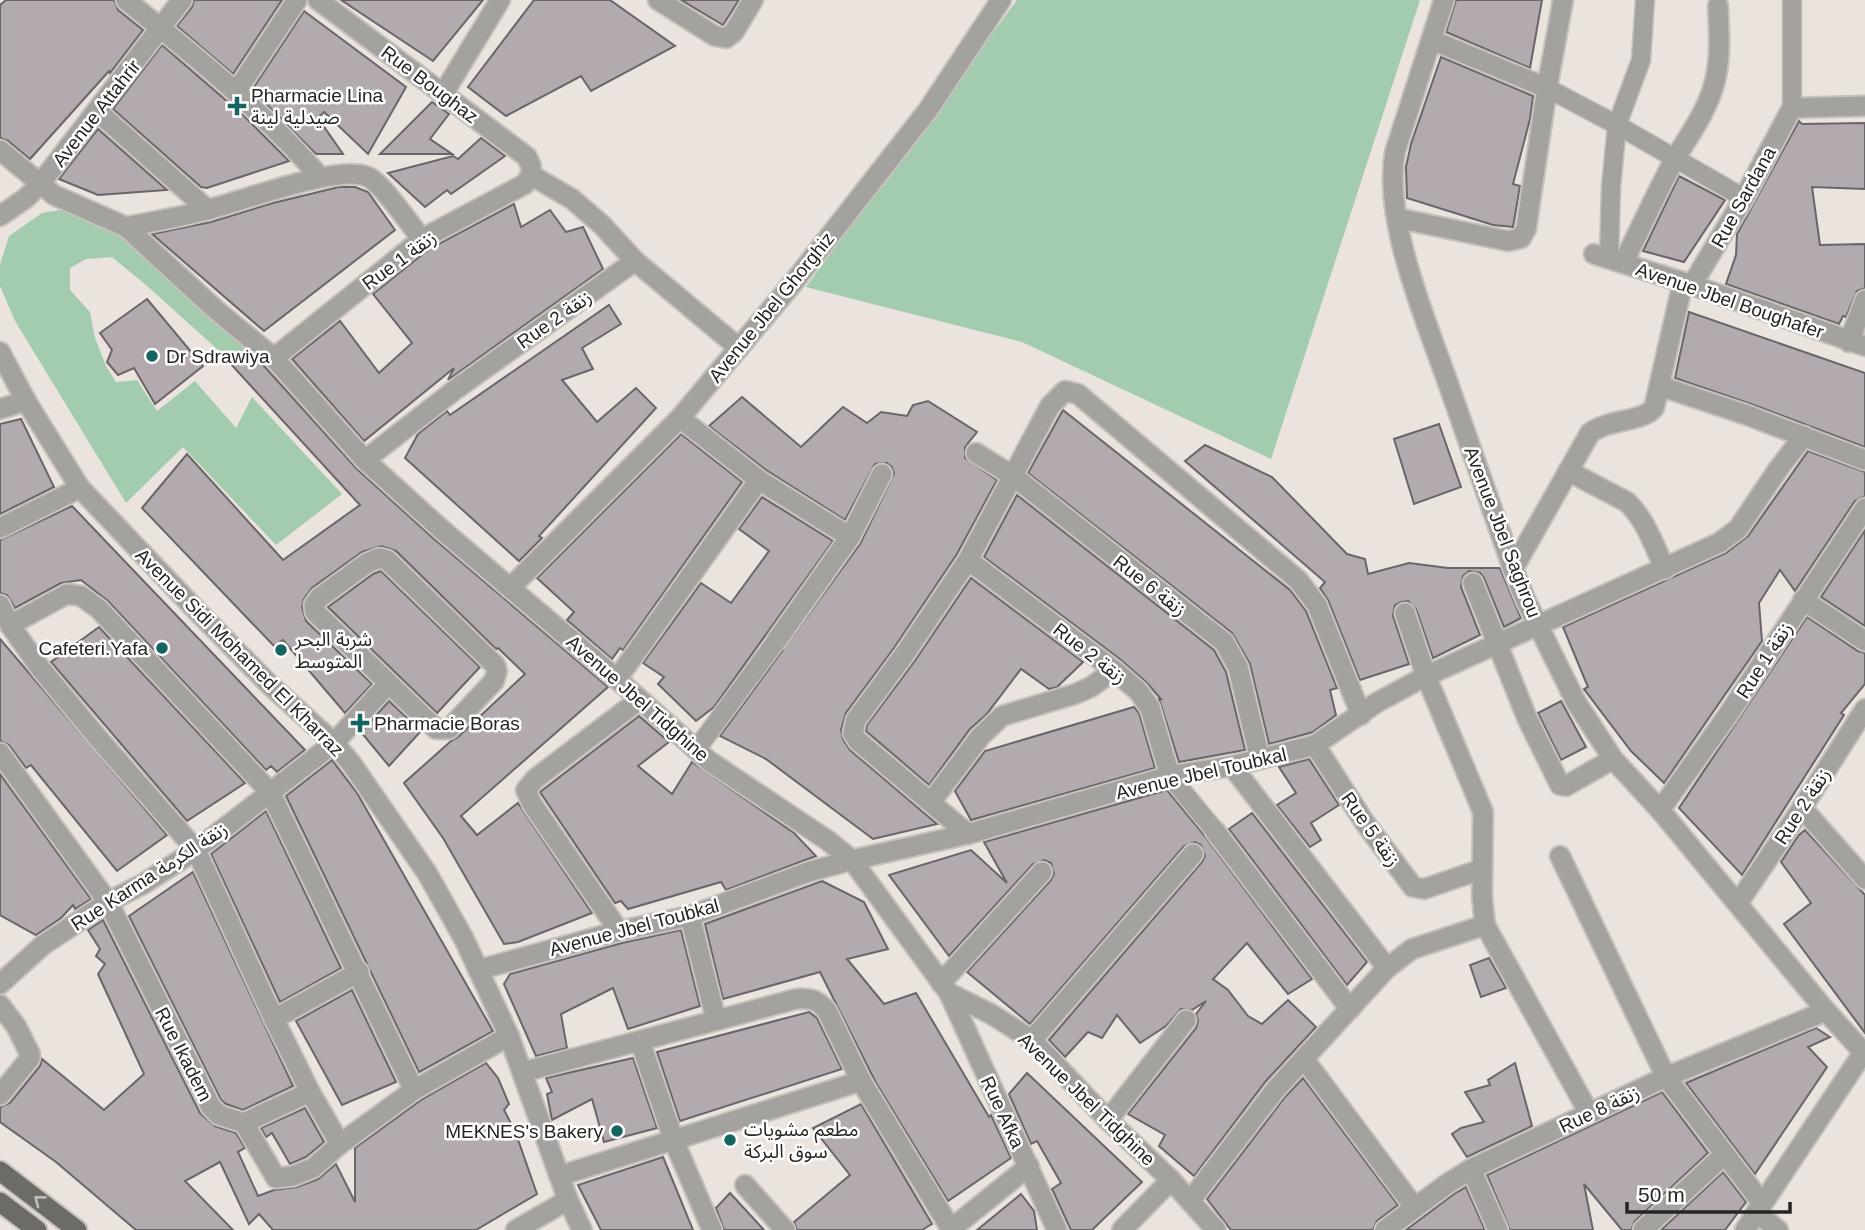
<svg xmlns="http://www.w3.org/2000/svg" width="1865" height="1230" font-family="Arial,'Noto Sans Arabic',sans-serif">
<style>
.green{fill:#a3cbad}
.building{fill:#b2aaae;stroke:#6c6568;stroke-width:2}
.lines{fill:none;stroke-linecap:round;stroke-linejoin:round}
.pedestrian-casing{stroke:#c7c1bc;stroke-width:21}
.minor-casing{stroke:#c7c1bc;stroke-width:23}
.tertiary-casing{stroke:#c7c1bc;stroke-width:23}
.primary-casing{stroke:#c7c1bc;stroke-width:23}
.pedestrian{stroke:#a3a29f;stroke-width:18}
.minor{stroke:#a3a29f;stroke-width:19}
.tertiary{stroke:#a3a29f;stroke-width:19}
.primary{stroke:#6d6b65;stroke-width:19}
.oneway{stroke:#bdbcba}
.poi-dot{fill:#166461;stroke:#fff;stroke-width:2.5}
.labels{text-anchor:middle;stroke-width:5;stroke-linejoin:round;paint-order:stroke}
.street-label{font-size:19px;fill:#272523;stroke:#fff}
.poi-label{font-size:19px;fill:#272523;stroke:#fff;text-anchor:start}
</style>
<rect width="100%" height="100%" fill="#eae3de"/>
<!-- green -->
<g class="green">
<polygon points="1017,0 1420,0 1271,459 1022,342 806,287"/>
<polygon points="65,209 95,215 254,348 226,357 146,285 112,257 86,259 70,268 70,290 90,312 95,338 106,366 116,382 137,380 157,411 195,381 236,428 252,397 342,494 276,545 183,447 126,503 15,321 0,286 0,265 9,236 42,213"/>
</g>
<!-- building -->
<g class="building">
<polygon points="6,0 114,0 118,10 143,30 110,73 109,71 30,159 8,141 0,138 0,5"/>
<polygon points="194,0 282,0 233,74 177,26 192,7"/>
<polygon points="341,0 483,0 433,61"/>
<polygon points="534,0 610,0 675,46 591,91 581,76 506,116 468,87"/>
<polygon points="681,0 739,0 723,25"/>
<polygon points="1456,0 1542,0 1530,68 1446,32"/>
<polygon points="304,11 406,87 368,154 324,112 318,118 343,154 316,154 252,90"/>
<polygon points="162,45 243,115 289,161 207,188 201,187 113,109"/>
<polygon points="1441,57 1533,96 1530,119 1513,184 1520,186 1513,227 1493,225 1407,198 1406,167 1411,144"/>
<polygon points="432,102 449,114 430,139 452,154 380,154"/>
<polygon points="1799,121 1802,124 1865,123 1865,189 1812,187 1820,245 1865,244 1865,288 1857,291 1846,317 1843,316 1839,324 1726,284 1736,255 1737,234"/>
<polygon points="98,129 167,190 98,195 59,179"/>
<polygon points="481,138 505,156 451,194 447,190 425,207 388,173 453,156 458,159"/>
<polygon points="1679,176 1725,200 1684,262 1643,251"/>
<polygon points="339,187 355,187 368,192 395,230 264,331 152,234 211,222 273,203"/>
<polygon points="514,204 521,227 550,210 566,232 583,227 603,269 448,380 454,368 364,441 292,359 340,321 379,373 412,343 373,294 429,249"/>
<polygon points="147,299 203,366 155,404 134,368 118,375 107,362 112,350 100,333"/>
<polygon points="609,305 621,324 582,348 593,369 562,380 597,422 636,388 656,408 539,536 542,538 519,561 405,458 418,434 447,411 450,415"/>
<polygon points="1689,312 1865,373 1865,447 1751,404 1675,378"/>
<polygon points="252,356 265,367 357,469 433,538 608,687 461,816 477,835 518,803 592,913 518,942 504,944 443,838 404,783 451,741 458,737 525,674 498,648 496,649 396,551 381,546 362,552 312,588 304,599 302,607 306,621 372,684 345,713 283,640 274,646 142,508 187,454 283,560 360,505 229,362"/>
<polygon points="742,397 801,447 843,407 867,423 881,412 907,416 913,405 928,401 977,432 965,447 965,458 997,480 957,554 894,648 846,713 841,730 843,739 850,750 937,824 873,839 766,759 720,736 860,544 894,474 892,467 887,463 875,464 845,520 766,470 709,426"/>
<polygon points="1063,410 1290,590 1306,611 1337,688 1330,690 1336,715 1313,732 1269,744 1250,664 1232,633 1028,473"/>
<polygon points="21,419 54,487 0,514 0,424"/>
<polygon points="1439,424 1461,487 1414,504 1394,439"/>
<polygon points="681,434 742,482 623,650 620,648 612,659 567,620 574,612 537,578"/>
<polygon points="1205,445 1272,477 1347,554 1365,559 1368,574 1409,563 1448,568 1500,568 1521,618 1504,627 1484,578 1480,573 1469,571 1463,576 1461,587 1480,635 1433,658 1416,609 1408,601 1401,602 1395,605 1393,616 1409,664 1360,680 1328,600 1320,588 1325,582 1185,461"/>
<polygon points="1808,451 1865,472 1865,496 1855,501 1795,591 1780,570 1759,603 1762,641 1664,783 1631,751 1584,689 1588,687 1563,627 1726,553 1748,536"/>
<polygon points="1017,495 1214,650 1226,672 1245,750 1179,762 1159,699 1161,699 1147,683 1121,660 984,557"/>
<polygon points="762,497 833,541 714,707 696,721 658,684 664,677 643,663 701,583 731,603 769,551 739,529"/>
<polygon points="72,506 305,750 277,772 271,766 266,770 108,601 81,580 61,583 15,608 7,595 0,593 0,540"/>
<polygon points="1865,530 1865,626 1821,597"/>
<polygon points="381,571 480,667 437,713 328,607 373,574"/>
<polygon points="971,578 1083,662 1057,687 1049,689 1021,669 986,715 970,729 929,785 866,731 867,725 914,662"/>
<polygon points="1807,617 1858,651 1865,653 1865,684 1841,713 1844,715 1742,875 1679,808"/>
<polygon points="99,627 245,783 187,821 51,662"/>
<polygon points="0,639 167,835 117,871 31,765 26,768 9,745 0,741"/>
<polygon points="389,701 421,731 389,766 361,732"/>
<polygon points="1561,701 1586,747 1561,760 1538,713"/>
<polygon points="1134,707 1139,713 1155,768 971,820 955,791 985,751"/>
<polygon points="639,716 669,742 638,766 672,794 692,762 794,833 816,856 726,890 721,882 628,909 621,901 615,903 540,792"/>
<polygon points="1309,759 1339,805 1311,823 1321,840 1310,847 1277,805 1296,793 1279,767"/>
<polygon points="332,760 357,793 493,1031 419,1072 286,796"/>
<polygon points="0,774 91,899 75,909 73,905 61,918 36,935 0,915"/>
<polygon points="1167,790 1204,835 1312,979 1288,994 1247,943 1213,979 1228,990 1248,1016 1262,1024 1288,1000 1316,1027 1266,1081 1194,1176 1159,1146 1165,1135 1128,1114 1196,1028 1198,1021 1196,1014 1206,1001 1192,1010 1181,1009 1166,1026 1140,1043 1117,1015 1102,1038 1088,1032 1065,1057 1049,1040 1202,862 1205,856 1201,845 1195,842 1184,846 1030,1024 967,972 1051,880 1054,874 1051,863 1044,860 1033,864 949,956 889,875 971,850 1007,883 984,842"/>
<polygon points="266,811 341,968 280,1002 211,854"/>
<polygon points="1252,813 1367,962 1347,985 1229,829"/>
<polygon points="1805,830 1865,895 1865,1033 1784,924 1811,903 1781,862 1798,836"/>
<polygon points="193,872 293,1086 243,1110 226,1104 221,1100 129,916"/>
<polygon points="822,881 864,902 888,949 847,959 884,1004 916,993 989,1117 991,1115 1011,1158 948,1201 876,1083 820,972 723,999 705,924"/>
<polygon points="103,920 200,1113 215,1126 236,1133 245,1148 238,1152 258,1196 274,1190 297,1187 318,1179 336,1164 355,1202 355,1148 421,1100 486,1063 498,1078 509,1104 504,1110 515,1131 537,1194 476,1230 273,1230 259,1214 249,1224 220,1162 185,1181 233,1230 136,1230 56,1162 0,1122 0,1107 10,1103 40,1066 42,1059 104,1110 144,1074 98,974 105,964 96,956 100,949 88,930"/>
<polygon points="681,930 700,1006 628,1029 613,988 561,1014 567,1048 536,1056 504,984 510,974 622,943"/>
<polygon points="1489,958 1506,988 1481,997 1470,965"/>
<polygon points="352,990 396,1082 342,1105 296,1021"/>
<polygon points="809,1012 817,1018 842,1069 680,1121 657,1052"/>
<polygon points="1816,1028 1830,1037 1808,1047 1827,1067 1755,1174 1686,1083"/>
<polygon points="633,1058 657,1128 604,1142 592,1099 552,1120 547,1094 552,1092 546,1078"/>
<polygon points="1515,1063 1532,1126 1467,1157 1452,1134 1461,1128 1484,1122 1465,1092 1490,1085 1488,1080"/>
<polygon points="1027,1073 1142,1182 1092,1230 1071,1230 1052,1189 1061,1183 1037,1141 1031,1144 1009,1094"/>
<polygon points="1303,1078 1398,1205 1377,1221 1373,1230 1231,1230 1207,1199 1285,1097"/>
<polygon points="1662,1092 1708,1153 1635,1221 1631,1230 1622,1230 1584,1184 1593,1230 1510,1230 1487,1175"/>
<polygon points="861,1104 932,1224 922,1230 797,1230 794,1222 850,1175 813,1128"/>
<polygon points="305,1108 324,1142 306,1157 290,1164 272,1133 266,1137 261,1128"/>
<polygon points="663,1157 693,1230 601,1230 578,1185"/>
<polygon points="1723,1172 1746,1202 1725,1230 1661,1230"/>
<polygon points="1466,1187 1485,1230 1406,1230 1454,1194"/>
<polygon points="730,1193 764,1230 724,1230 716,1208"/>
<polygon points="1021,1194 1034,1211 1037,1230 977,1230"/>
</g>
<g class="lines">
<defs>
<g id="pedestrian">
<polyline points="1792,0 1792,108"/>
<polyline points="1547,88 1617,125 1744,198"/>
<polyline points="1609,259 1611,187 1617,125 1641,60 1645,0"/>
<polyline points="696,750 777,640"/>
<polyline points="1170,776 1215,831"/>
</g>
<g id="minor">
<path d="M 126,0 C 194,55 263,111 320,177"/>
<polyline points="318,0 527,157 531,166 531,175"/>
<polyline points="658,0 715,36 726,38 734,32 753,0"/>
<path d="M 1444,0 L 1395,152 C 1383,220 1425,318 1448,383 C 1470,445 1491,507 1513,569 L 1526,601 L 1576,702 L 1613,759 L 1660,810 L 1826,1011 L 1865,1054"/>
<polyline points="1547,88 1563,0"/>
<polyline points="236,92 297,0"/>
<polyline points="443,94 500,0"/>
<polyline points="97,111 208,210"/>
<polyline points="0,150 54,195 126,227 216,310 274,358 365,460 441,529 617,679 709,761 827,840 852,860 949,993 991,1014 1032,1040 1108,1120 1171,1180 1216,1230"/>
<polyline points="0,216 26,198 40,184 182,0"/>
<polyline points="1397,218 1508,241 1521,238 1526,229 1547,88 1432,40"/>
<path d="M 126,227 C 154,221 183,217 210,209 C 243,201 343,162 370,178 C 385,187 410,225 422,239"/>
<polyline points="1594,254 1692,285 1865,346"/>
<polyline points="635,261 739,348"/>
<path d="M 1623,263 C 1641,228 1657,191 1676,157 C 1691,133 1708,109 1715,81 C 1721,57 1719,31 1718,6"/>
<polyline points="1692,285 1744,198 1792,108 1865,106"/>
<polyline points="1849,342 1865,300"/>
<polyline points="274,358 422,239 525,184 531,175"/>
<polyline points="1660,386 1747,415 1865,460"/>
<polyline points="0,409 26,401"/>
<polyline points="680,418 759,480 850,537"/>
<polyline points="976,453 1013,476 1224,642 1238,667 1260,759"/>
<polyline points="365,460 456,389 635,261 602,225 572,199 531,175"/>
<path d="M 1568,471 L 1627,502 C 1646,520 1654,546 1665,569"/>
<polyline points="0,528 80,488"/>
<polygon points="379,558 387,560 495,665 497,671 494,681 449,729 436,729 315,612 314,605 319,598 367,563"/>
<polyline points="968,560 1114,670 1139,692 1150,708 1170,776"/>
<path d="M 1513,569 L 1590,433 C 1608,419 1643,422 1654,408 L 1683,282"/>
<polyline points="1473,583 1527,718 1560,785 1566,786 1613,759"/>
<polyline points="510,588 680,418 793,283 928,110 1001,0"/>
<polyline points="1803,600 1865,641"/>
<polyline points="0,605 10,625 41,669 98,738 196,850 274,1019 310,1092 340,1144"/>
<polyline points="1405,613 1426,676 1483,812 1482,896 1485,925 1589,1113"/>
<polyline points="10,625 67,594 81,596 99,609 270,792 414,1090"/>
<polyline points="777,640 850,537 882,474"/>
<polyline points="617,679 759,480"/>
<polyline points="1315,745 1365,823 1413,887 1424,889 1482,869"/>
<polyline points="0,753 108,902 211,1107 219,1115 244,1123 276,1178 293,1176 313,1168 340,1144 414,1090 509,1036"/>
<polyline points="1232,766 1387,968"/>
<polyline points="931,802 980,737 1002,716 1075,694 1091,687 1114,670"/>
<polyline points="1802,808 1865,879"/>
<polyline points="1660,810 1728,715 1865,508"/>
<polyline points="1215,831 1350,1009"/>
<polyline points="968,834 858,741 853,733 856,720 904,655 968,560 1050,406 1065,391 1078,394 1298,580 1317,605 1361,715"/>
<polyline points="1560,856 1666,1077 1762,1203"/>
<polyline points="1738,903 1802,808 1865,709"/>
<polyline points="690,916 716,1020"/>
<polyline points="619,931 532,804 526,790 535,779 639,700"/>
<polyline points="478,970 619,931 690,916 808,872 852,860 968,834 1170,776 1232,766 1315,745 1376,703 1426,676 1719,543 1738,529 1779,468 1804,436"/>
<polyline points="941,983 1042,872"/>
<polyline points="0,984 43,945 108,902 143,884 196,850 334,743 388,684"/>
<polyline points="949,993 1057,1230"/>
<polyline points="0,1005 16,1026 30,1054 30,1058 0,1095"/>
<polyline points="274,1019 359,972"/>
<polyline points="1032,1040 1193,854"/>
<polyline points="640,1041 674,1141 712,1230"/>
<polyline points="1304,1059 1415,1208"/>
<path d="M 523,1072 L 796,999 C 810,998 817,999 827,1011 L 861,1081 L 951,1229"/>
<polyline points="1108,1120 1186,1020"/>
<polyline points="244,1123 310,1092"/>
<polyline points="1471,1169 1498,1230"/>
<polyline points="559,1176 861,1081"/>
<polyline points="745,1185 785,1230"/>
<polyline points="1190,1201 1276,1089 1387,968 1412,949 1485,925"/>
<polyline points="1756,1212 1778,1230"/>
<polyline points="516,1230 568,1200"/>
<polyline points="950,1230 1029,1166"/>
<polyline points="1122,1230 1171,1180"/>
<polyline points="1385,1230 1447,1184 1471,1169 1666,1077 1826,1011"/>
<polyline points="1643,1230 1725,1154"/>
<polyline points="1745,1230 1865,1050"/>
</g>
<polyline id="tertiary" points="0,352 26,401 80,488 198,612 270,685 334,743 351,763 427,873 464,939 509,1036 568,1200 582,1230"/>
<g id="primary">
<polyline points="0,1171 77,1230"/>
<polyline points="0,1202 37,1230"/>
</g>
</defs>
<!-- pedestrian casing -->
<use href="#pedestrian" class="pedestrian-casing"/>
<!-- minor casing -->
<use href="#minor" class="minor-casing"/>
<!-- tertiary casing -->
<use href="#tertiary" class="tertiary-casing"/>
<!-- primary casing -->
<use href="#primary" class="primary-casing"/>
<!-- pedestrian -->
<use href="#pedestrian" class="pedestrian"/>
<!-- minor -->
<use href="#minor" class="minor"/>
<!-- tertiary -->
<use href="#tertiary" class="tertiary"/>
<!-- primary -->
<use href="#primary" class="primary"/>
</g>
<!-- one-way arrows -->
<defs><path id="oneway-chevron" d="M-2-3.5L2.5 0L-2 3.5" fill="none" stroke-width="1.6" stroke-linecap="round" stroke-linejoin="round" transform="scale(1.75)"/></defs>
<use class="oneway" href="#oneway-chevron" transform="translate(39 1200) rotate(-142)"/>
<!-- markers -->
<g class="poi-dot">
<path d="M233.5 95.5h7v7h7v7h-7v7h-7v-7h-7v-7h7z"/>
<circle cx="152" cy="356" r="7"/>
<circle cx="162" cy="648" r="7"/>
<circle cx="281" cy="650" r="7"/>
<path d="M356.5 712.5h7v7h7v7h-7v7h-7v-7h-7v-7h7z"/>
<circle cx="617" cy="1131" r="7"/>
<circle cx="730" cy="1140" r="7"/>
</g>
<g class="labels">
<!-- street labels -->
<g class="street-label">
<text transform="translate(430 84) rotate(37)" y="7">Rue Boughaz</text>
<text transform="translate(96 113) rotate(-52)" y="7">Avenue Attahrir</text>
<text transform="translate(1743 197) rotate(-61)" y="7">Rue Sardana</text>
<text transform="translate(399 260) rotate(-36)" y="7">Rue 1 زنقة</text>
<text transform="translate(1730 300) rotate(19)" y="7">Avenue Jbel Boughafer</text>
<text transform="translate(771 307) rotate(-51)" y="7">Avenue Jbel Ghorghiz</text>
<text transform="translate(554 319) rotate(-35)" y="7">Rue 2 زنقة</text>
<text transform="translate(1503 532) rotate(69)" y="7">Avenue Jbel Saghrou</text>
<text transform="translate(1150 585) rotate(38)" y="7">Rue 6 زنقة</text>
<text transform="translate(240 652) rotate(45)" y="7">Avenue Sidi Mohamed El Kharraz</text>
<text transform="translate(1090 653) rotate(38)" y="7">Rue 2 زنقة</text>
<text transform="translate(1764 660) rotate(-57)" y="7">Rue 1 زنقة</text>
<text transform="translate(638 698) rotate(41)" y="7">Avenue Jbel Tidghine</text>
<text transform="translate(1201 773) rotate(-13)" y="7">Avenue Jbel Toubkal</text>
<text transform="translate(1802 806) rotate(-57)" y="7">Rue 2 زنقة</text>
<text transform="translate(1371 829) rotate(55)" y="7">Rue 5 زنقة</text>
<text transform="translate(149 876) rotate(-33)" y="7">Rue Karma زنقة الكرمة</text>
<text transform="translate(634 927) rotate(-15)" y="7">Avenue Jbel Toubkal</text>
<text transform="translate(184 1054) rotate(63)" y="7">Rue Ikadem</text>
<text transform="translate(1087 1099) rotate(44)" y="7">Avenue Jbel Tidghine</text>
<text transform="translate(1599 1109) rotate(-25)" y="7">Rue 8 زنقة</text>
<text transform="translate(1003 1112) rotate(65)" y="7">Rue Afka</text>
</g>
<!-- poi labels -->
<g class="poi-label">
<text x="251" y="102">Pharmacie Lina<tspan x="251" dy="22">صيدلية لينة</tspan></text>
<text x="166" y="363">Dr Sdrawiya</text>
<text x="295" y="646">شربة البحر<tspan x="295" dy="22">المتوسط</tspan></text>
<text x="148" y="655" text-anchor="end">Cafeteri.Yafa</text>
<text x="374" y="730">Pharmacie Boras</text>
<text x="744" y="1136">مطعم مشويات<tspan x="744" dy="22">سوق البركة</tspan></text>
<text x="603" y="1138" text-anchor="end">MEKNES's Bakery</text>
</g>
</g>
<!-- scale -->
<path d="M1627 1202v10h163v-10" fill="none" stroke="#272523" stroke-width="3.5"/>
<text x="1638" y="1202" font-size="21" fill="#272523" stroke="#ffffff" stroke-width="5" paint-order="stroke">50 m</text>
</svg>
